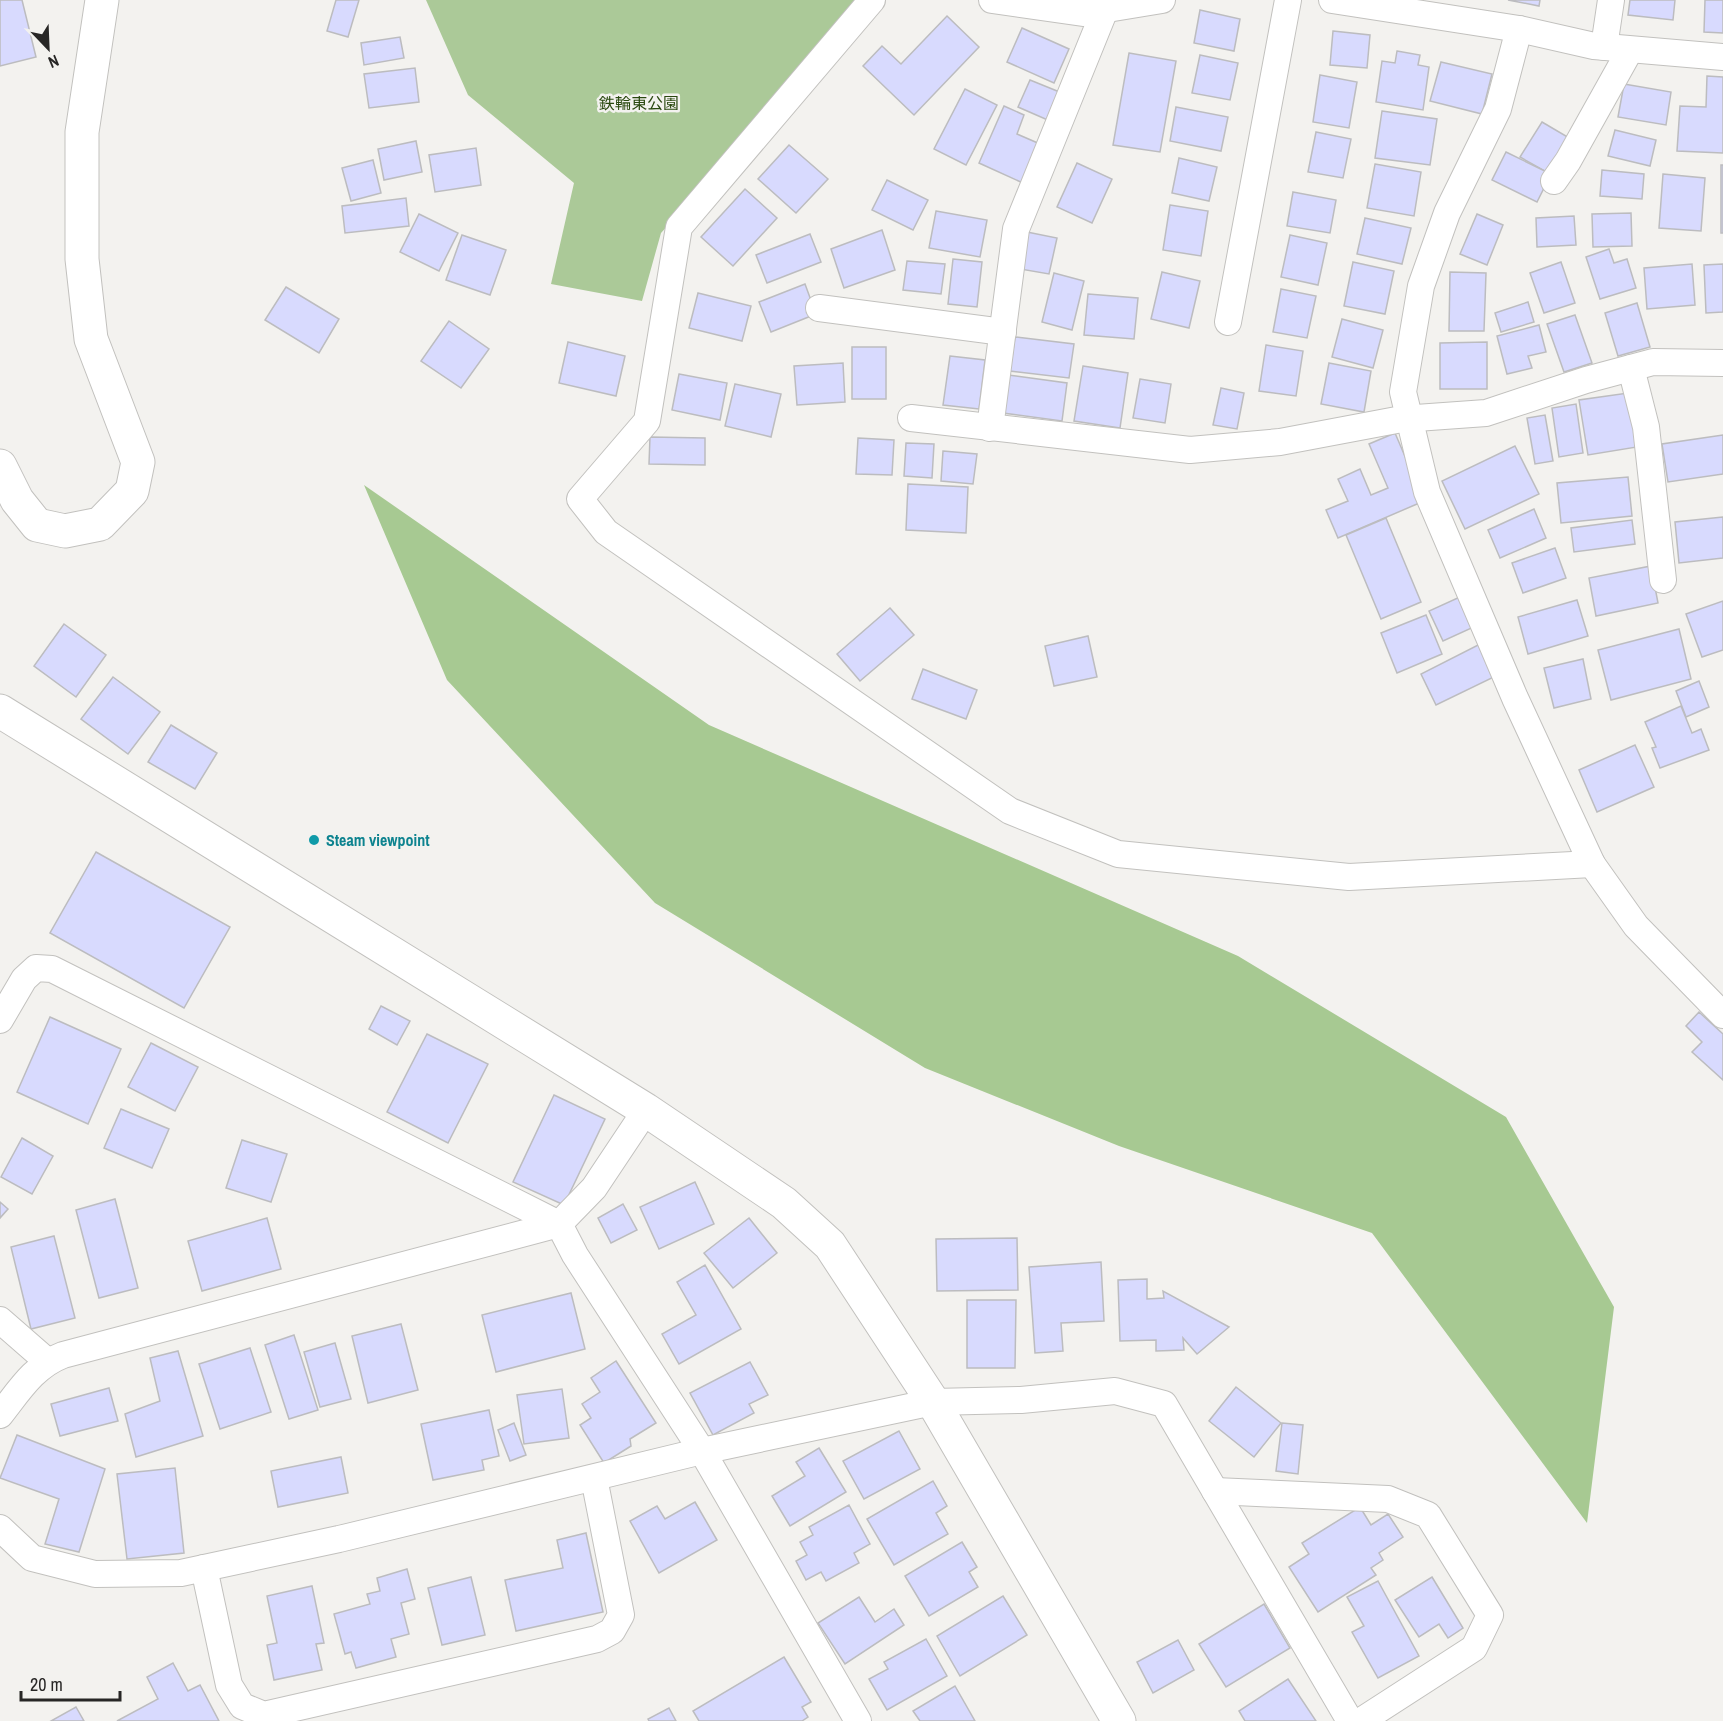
<svg xmlns="http://www.w3.org/2000/svg" width="1723" height="1721" font-family="'Archivo Narrow','Noto Sans JP',sans-serif">
<style>
.green{fill:#abc998}
.forest{fill:#a7c992}
.building{fill:#d8dafe;stroke:#bcbcbf;stroke-width:1.5}
.lines{fill:none;stroke-linecap:round;stroke-linejoin:round}
.street-casing{stroke:#c2c1be;stroke-width:28}
.secondary-casing{stroke:#c2c1be;stroke-width:35}
.street{stroke:#fff;stroke-width:26}
.secondary{stroke:#fff;stroke-width:33}
.culture-dot{fill:#0f9aa8;stroke:#f3f2ef;stroke-width:2}
.labels{text-anchor:middle;stroke-width:5;stroke-linejoin:round;paint-order:stroke}
.park-label{font-size:16px;fill:#29480f;stroke:#f3f2ef}
.culture-label{font-size:16px;font-weight:bold;fill:#0d838f;stroke:#f3f2ef;text-anchor:start}
</style>
<rect width="100%" height="100%" fill="#f3f2ef"/>
<!-- green -->
<polygon class="green" points="426,0 871,0 661,233 642,301 551,284 574,183 468,95"/>
<!-- forest -->
<polygon class="forest" points="364,485 709,725 1238,956 1506,1117 1614,1307 1587,1523 1372,1233 1119,1146 925,1068 655,903 447,680"/>
<!-- building -->
<g class="building">
<polygon points="0,0 22,0 36,57 0,66"/>
<polygon points="336,0 359,0 348,37 327,31"/>
<polygon points="1508,0 1540,0 1539,6"/>
<polygon points="1630,0 1675,0 1673,20 1628,15"/>
<polygon points="1705,0 1723,0 1723,33 1704,32"/>
<polygon points="1200,10 1240,19 1234,51 1194,43"/>
<polygon points="947,16 979,47 914,115 863,66 882,46 901,64"/>
<polygon points="1022,28 1069,49 1054,83 1007,62"/>
<polygon points="1333,31 1370,35 1367,68 1330,65"/>
<polygon points="400,37 404,58 364,65 361,43"/>
<polygon points="1397,51 1420,55 1418,65 1429,67 1423,110 1376,102 1382,61 1395,63"/>
<polygon points="1129,53 1176,61 1160,152 1113,145"/>
<polygon points="1200,55 1238,63 1230,100 1192,93"/>
<polygon points="1441,62 1492,74 1482,114 1430,101"/>
<polygon points="415,68 419,102 369,108 364,74"/>
<polygon points="1320,75 1357,82 1349,128 1313,122"/>
<polygon points="1707,76 1723,77 1723,153 1677,151 1680,106 1706,107"/>
<polygon points="1030,80 1062,93 1050,121 1018,107"/>
<polygon points="1624,84 1671,92 1666,125 1618,117"/>
<polygon points="965,89 997,105 966,165 934,149"/>
<polygon points="1004,106 1024,115 1017,134 1040,144 1023,183 979,163"/>
<polygon points="1176,107 1228,117 1221,151 1170,141"/>
<polygon points="1382,111 1437,119 1430,165 1375,158"/>
<polygon points="1542,122 1571,139 1550,174 1520,157"/>
<polygon points="1615,130 1656,140 1650,166 1608,156"/>
<polygon points="1316,132 1351,139 1343,178 1308,172"/>
<polygon points="416,141 422,172 384,180 378,149"/>
<polygon points="789,145 828,179 796,213 758,179"/>
<polygon points="476,148 481,185 435,192 429,155"/>
<polygon points="1506,152 1551,174 1537,202 1492,180"/>
<polygon points="1179,158 1217,167 1209,201 1172,193"/>
<polygon points="373,160 381,193 351,201 342,168"/>
<polygon points="1077,163 1112,179 1092,223 1057,207"/>
<polygon points="1375,164 1421,172 1414,216 1367,208"/>
<rect x="1721" y="165" width="2" height="68"/>
<polygon points="1602,170 1644,174 1642,199 1600,196"/>
<polygon points="1663,174 1705,178 1701,231 1659,228"/>
<polygon points="887,180 928,200 913,230 872,210"/>
<polygon points="745,189 777,218 733,266 701,237"/>
<polygon points="1293,192 1336,200 1330,233 1287,226"/>
<polygon points="406,198 409,226 345,233 342,206"/>
<polygon points="1170,205 1208,211 1201,256 1163,250"/>
<polygon points="936,211 987,220 980,257 929,248"/>
<polygon points="1631,213 1632,246 1593,247 1592,214"/>
<polygon points="419,214 458,233 439,271 400,252"/>
<polygon points="1477,214 1503,225 1487,265 1460,254"/>
<polygon points="1574,216 1576,245 1537,247 1536,218"/>
<polygon points="1365,218 1411,228 1402,264 1357,254"/>
<polygon points="882,230 895,270 844,288 831,249"/>
<polygon points="1027,232 1057,238 1049,274 1020,269"/>
<polygon points="810,234 821,262 767,283 756,255"/>
<polygon points="462,235 506,250 490,295 446,280"/>
<polygon points="1290,235 1327,243 1318,285 1281,277"/>
<polygon points="1609,249 1614,263 1627,259 1636,288 1600,299 1586,257"/>
<polygon points="953,259 982,262 977,307 948,304"/>
<polygon points="907,261 945,264 941,294 903,290"/>
<polygon points="1353,262 1394,271 1385,314 1344,306"/>
<polygon points="1561,262 1575,303 1544,313 1530,273"/>
<polygon points="1692,264 1695,305 1647,309 1644,268"/>
<polygon points="1723,264 1723,312 1706,313 1704,265"/>
<polygon points="1162,272 1200,281 1189,328 1151,319"/>
<polygon points="1450,272 1486,273 1484,331 1449,331"/>
<polygon points="1054,273 1084,281 1072,330 1042,322"/>
<polygon points="805,284 816,314 771,332 759,302"/>
<polygon points="286,287 339,319 319,353 265,320"/>
<polygon points="1281,289 1316,296 1307,338 1273,332"/>
<polygon points="698,293 751,306 742,341 689,328"/>
<polygon points="1088,294 1138,298 1134,339 1084,335"/>
<polygon points="1528,302 1534,322 1501,332 1495,313"/>
<polygon points="1637,303 1650,347 1618,356 1605,313"/>
<polygon points="1575,315 1592,363 1564,372 1547,324"/>
<polygon points="1342,319 1383,330 1373,368 1332,357"/>
<polygon points="449,321 489,349 461,388 421,361"/>
<polygon points="1539,325 1546,352 1528,356 1532,368 1507,374 1497,336"/>
<polygon points="1015,337 1074,344 1069,378 1010,371"/>
<polygon points="568,342 625,356 616,396 559,383"/>
<polygon points="1487,342 1487,389 1440,389 1440,343"/>
<polygon points="1266,345 1303,351 1296,396 1259,391"/>
<rect x="852" y="347" width="34" height="52"/>
<polygon points="950,356 985,360 979,409 943,405"/>
<polygon points="843,363 845,402 797,405 794,366"/>
<polygon points="1329,363 1371,371 1364,412 1321,404"/>
<polygon points="1083,366 1128,373 1120,428 1074,421"/>
<polygon points="679,374 727,383 720,420 672,410"/>
<polygon points="1008,375 1067,383 1062,421 1003,413"/>
<polygon points="1140,379 1171,384 1165,423 1133,418"/>
<polygon points="735,384 781,394 771,437 725,426"/>
<polygon points="1221,388 1244,393 1237,429 1213,425"/>
<polygon points="1628,393 1637,447 1588,455 1579,400"/>
<polygon points="1576,404 1583,453 1559,457 1552,408"/>
<polygon points="1545,415 1553,461 1535,464 1527,418"/>
<polygon points="1395,433 1424,501 1338,538 1326,510 1348,501 1338,479 1360,469 1371,495 1388,488 1369,444"/>
<polygon points="1723,435 1723,474 1668,482 1662,444"/>
<polygon points="650,437 705,438 705,465 649,464"/>
<polygon points="858,438 894,440 892,475 856,474"/>
<polygon points="906,443 934,444 932,478 904,476"/>
<polygon points="1515,446 1539,494 1465,529 1442,481"/>
<polygon points="943,451 977,454 973,484 941,481"/>
<polygon points="1628,477 1632,516 1561,523 1557,483"/>
<polygon points="908,484 968,487 966,533 906,530"/>
<polygon points="1534,509 1546,538 1500,558 1488,530"/>
<polygon points="1723,517 1723,558 1679,563 1675,522"/>
<polygon points="1386,518 1421,602 1381,619 1346,535"/>
<polygon points="1632,520 1635,544 1574,552 1571,528"/>
<polygon points="1555,548 1566,578 1523,593 1512,563"/>
<polygon points="1651,566 1658,603 1596,616 1589,578"/>
<polygon points="1462,596 1476,626 1443,641 1429,611"/>
<polygon points="1577,600 1588,636 1528,654 1518,617"/>
<polygon points="1723,601 1723,650 1702,657 1686,614"/>
<polygon points="890,608 914,635 860,681 837,654"/>
<polygon points="1426,615 1442,654 1397,673 1381,633"/>
<polygon points="64,624 106,655 76,697 34,666"/>
<polygon points="1679,629 1691,679 1611,700 1598,650"/>
<polygon points="1088,636 1097,677 1054,686 1045,646"/>
<polygon points="1482,643 1498,675 1436,705 1421,674"/>
<polygon points="1583,659 1591,699 1554,708 1544,668"/>
<polygon points="923,669 977,690 966,719 912,699"/>
<polygon points="113,677 160,712 128,754 81,719"/>
<polygon points="1699,681 1709,707 1686,717 1676,691"/>
<polygon points="1681,706 1692,733 1701,729 1709,750 1660,768 1652,748 1656,747 1645,722"/>
<polygon points="171,725 217,753 195,789 148,762"/>
<polygon points="1635,745 1654,787 1597,812 1579,770"/>
<polygon points="96,852 230,927 184,1008 50,933"/>
<polygon points="381,1006 410,1021 397,1045 369,1029"/>
<polygon points="1699,1012 1723,1034 1723,1080 1692,1052 1702,1042 1686,1026"/>
<polygon points="50,1017 121,1049 88,1124 17,1092"/>
<polygon points="427,1034 488,1064 448,1143 387,1112"/>
<polygon points="151,1043 198,1067 175,1111 128,1087"/>
<polygon points="554,1095 605,1119 564,1205 513,1182"/>
<polygon points="121,1109 169,1129 152,1168 104,1148"/>
<polygon points="22,1138 53,1156 32,1194 1,1177"/>
<polygon points="242,1140 287,1154 271,1202 226,1188"/>
<polygon points="695,1182 714,1224 659,1249 640,1207"/>
<polygon points="115,1199 138,1288 99,1298 76,1210"/>
<polygon points="0,1202 8,1209 0,1218"/>
<polygon points="623,1204 637,1230 611,1243 598,1218"/>
<polygon points="267,1218 281,1269 202,1291 188,1241"/>
<polygon points="749,1218 777,1253 733,1288 704,1253"/>
<polygon points="54,1236 75,1318 31,1329 11,1247"/>
<polygon points="1017,1238 1018,1290 937,1291 936,1239"/>
<polygon points="1101,1262 1104,1321 1061,1323 1063,1351 1035,1353 1029,1267"/>
<polygon points="705,1265 741,1329 679,1364 662,1334 696,1315 677,1282"/>
<polygon points="1147,1279 1147,1299 1164,1298 1163,1291 1229,1327 1197,1354 1183,1338 1184,1350 1156,1351 1156,1340 1120,1341 1118,1280"/>
<polygon points="571,1293 585,1349 496,1372 482,1315"/>
<polygon points="967,1300 1016,1300 1015,1368 967,1368"/>
<polygon points="401,1324 418,1390 368,1403 352,1336"/>
<polygon points="294,1335 318,1410 289,1419 265,1345"/>
<polygon points="335,1343 351,1399 320,1407 304,1352"/>
<polygon points="250,1348 271,1412 220,1429 199,1364"/>
<polygon points="178,1351 203,1436 136,1457 125,1414 160,1401 150,1358"/>
<polygon points="616,1361 656,1423 630,1439 631,1446 604,1463 580,1425 591,1418 582,1404 600,1392 591,1378"/>
<polygon points="750,1362 768,1395 749,1404 754,1413 713,1435 690,1393"/>
<polygon points="1236,1387 1281,1423 1254,1457 1209,1421"/>
<polygon points="109,1388 118,1421 60,1436 51,1404"/>
<polygon points="562,1389 569,1438 524,1444 517,1395"/>
<polygon points="489,1410 499,1456 482,1460 484,1470 433,1480 421,1424"/>
<polygon points="514,1423 526,1455 510,1461 498,1430"/>
<polygon points="1282,1423 1303,1425 1298,1474 1276,1471"/>
<polygon points="899,1431 920,1469 864,1499 843,1461"/>
<polygon points="17,1435 105,1469 79,1552 45,1544 59,1499 0,1478"/>
<polygon points="819,1448 846,1492 790,1526 772,1496 805,1476 796,1462"/>
<polygon points="341,1457 348,1493 278,1507 271,1471"/>
<polygon points="175,1468 184,1553 127,1559 117,1474"/>
<polygon points="933,1481 947,1506 936,1513 948,1534 894,1565 867,1519"/>
<polygon points="695,1502 717,1540 659,1573 630,1521 657,1506 665,1519"/>
<polygon points="849,1505 870,1544 854,1553 859,1563 826,1581 821,1572 806,1580 796,1561 807,1555 800,1542 813,1535 809,1527"/>
<polygon points="1360,1507 1371,1525 1388,1514 1403,1537 1379,1553 1383,1560 1371,1568 1376,1575 1318,1612 1289,1567 1309,1554 1302,1543"/>
<polygon points="586,1533 603,1612 516,1631 505,1580 563,1568 557,1540"/>
<polygon points="962,1542 977,1567 969,1572 978,1587 929,1616 905,1576"/>
<polygon points="407,1569 415,1599 401,1603 409,1634 391,1639 396,1657 356,1668 351,1652 345,1654 334,1614 370,1604 367,1594 380,1591 377,1578"/>
<polygon points="471,1577 485,1635 442,1645 428,1588"/>
<polygon points="1432,1577 1463,1628 1448,1638 1439,1624 1419,1637 1395,1600"/>
<polygon points="1378,1581 1419,1656 1378,1678 1352,1632 1364,1626 1347,1597"/>
<polygon points="312,1586 324,1643 316,1644 322,1670 274,1680 267,1645 277,1643 267,1596"/>
<polygon points="1003,1596 1027,1635 960,1676 937,1636"/>
<polygon points="859,1597 875,1622 894,1609 904,1625 845,1664 818,1623"/>
<polygon points="1264,1604 1290,1648 1226,1687 1199,1644"/>
<polygon points="926,1639 947,1676 887,1710 869,1679 888,1669 884,1662"/>
<polygon points="1178,1640 1194,1670 1153,1693 1137,1662"/>
<polygon points="784,1657 811,1702 802,1707 808,1717 802,1721 699,1721 693,1711"/>
<polygon points="173,1663 188,1691 200,1685 219,1721 117,1721 158,1699 147,1677"/>
<polygon points="1288,1679 1316,1721 1245,1721 1239,1711"/>
<polygon points="955,1686 975,1721 920,1721 913,1711"/>
<polygon points="76,1707 84,1721 51,1721"/>
<polygon points="669,1708 676,1721 649,1721 648,1719"/>
</g>
<g class="lines">
<defs>
<g id="street">
<polyline points="872,0 679,227 647,421 580,499 606,532 1010,811 1118,854 1349,877 1592,864"/>
<polyline points="992,0 1083,13 1162,0"/>
<polyline points="1332,0 1519,29 1594,46 1723,57"/>
<polyline points="1519,29 1498,109 1447,213 1421,286 1403,392 1427,492 1515,698 1592,864 1636,926 1723,1015"/>
<polyline points="1604,47 1611,0"/>
<polyline points="1554,181 1568,161 1630,50"/>
<polyline points="819,308 1003,332"/>
<polyline points="1228,322 1288,0"/>
<polyline points="1631,368 1646,427 1663,580"/>
<polyline points="911,418 1190,450 1280,442 1402,419 1486,413 1586,380 1653,362 1723,363"/>
<polyline points="990,428 1016,229 1104,12"/>
<polyline points="0,1020 24,979 36,968 52,969 559,1224 575,1255 702,1451 858,1721"/>
<polyline points="0,1320 47,1361"/>
<path d="M 0,1415 C 19,1391 34,1366 63,1355 L 559,1224 L 594,1188 L 646,1110"/>
<polyline points="1215,1491 1388,1499 1428,1515 1490,1615 1474,1648 1361,1721"/>
<polyline points="0,1528 32,1558 95,1574 181,1573 339,1539 702,1451 933,1402 1021,1400 1115,1391 1164,1404 1350,1721"/>
<polyline points="204,1568 229,1685 242,1706 264,1715 597,1639 612,1631 621,1615 594,1478"/>
</g>
<g id="secondary">
<polyline points="0,466 17,500 37,525 65,531 100,524 132,491 138,462 91,339 82,259 82,132 102,0"/>
<polyline points="0,711 646,1110 784,1203 830,1245 933,1402 1119,1721"/>
</g>
</defs>
<!-- street casing -->
<use href="#street" class="street-casing"/>
<!-- secondary casing -->
<use href="#secondary" class="secondary-casing"/>
<!-- street -->
<use href="#street" class="street"/>
<!-- secondary -->
<use href="#secondary" class="secondary"/>
</g>
<!-- markers -->
<circle class="culture-dot" cx="314" cy="840" r="6"/>
<g class="labels">
<!-- park labels -->
<g class="park-label">
<text x="639" y="109">鉄輪東公園</text>
</g>
<!-- culture labels -->
<g class="culture-label">
<text x="326" y="846">Steam viewpoint</text>
</g>
</g>
<!-- north arrow -->
<g transform="translate(48 48) rotate(157)" stroke="#f3f2ef" stroke-width="4.5" paint-order="stroke">
<path d="M0-4.5L10 22L0 15L-10 22Z" fill="#272625"/>
<text y="-9" font-size="16" font-weight="bold" text-anchor="middle" fill="#272625">N</text>
</g>
<!-- scale -->
<path d="M21 1691v9h99v-9" fill="none" stroke="#272625" stroke-width="3"/>
<text x="30" y="1691" font-size="18" fill="#272625" stroke="#f3f2ef" stroke-width="4.5" paint-order="stroke">20 m</text>
</svg>
